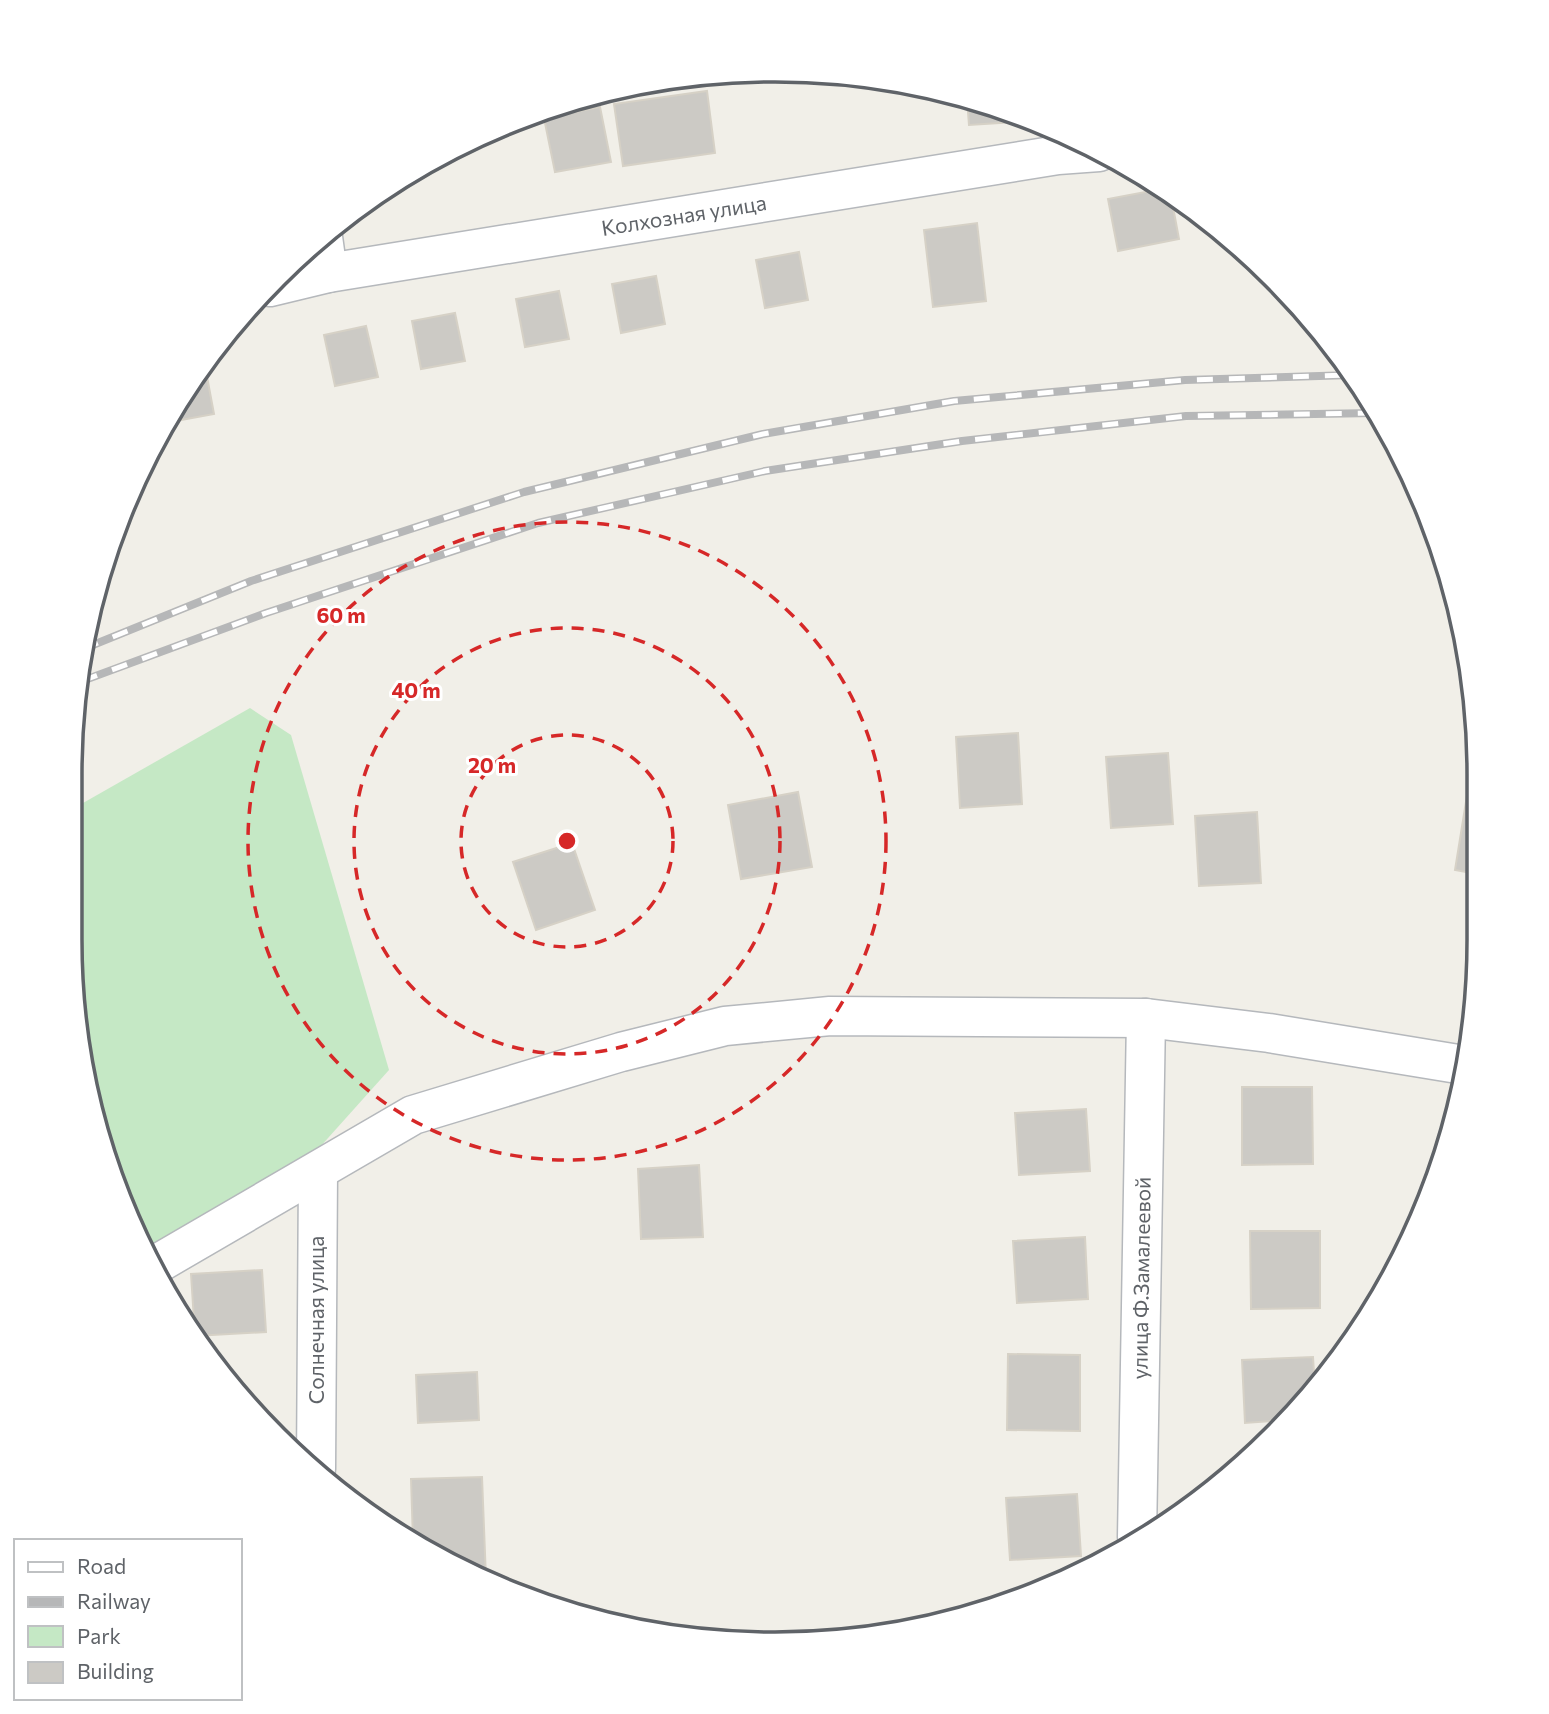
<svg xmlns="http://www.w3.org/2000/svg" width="1549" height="1714" font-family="Commissioner,sans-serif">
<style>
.green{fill:#c5e8c5}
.building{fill:#cccac5;stroke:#d6d1c6;stroke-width:2}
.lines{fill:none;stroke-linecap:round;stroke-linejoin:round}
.minor-casing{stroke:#b5b8bc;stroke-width:41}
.minor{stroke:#fff;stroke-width:38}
.rail-casing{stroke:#b6b7b8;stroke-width:8}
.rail{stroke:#fff;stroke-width:5;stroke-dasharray:16;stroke-linecap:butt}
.ring{fill:none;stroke:#d62828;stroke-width:3.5;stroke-dasharray:12 9}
.labels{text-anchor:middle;stroke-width:6;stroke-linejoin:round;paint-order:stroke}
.street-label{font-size:21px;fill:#5f6368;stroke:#fff}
.rim{fill:none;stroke:#5f6368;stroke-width:3.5}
.centre{fill:#d62828;stroke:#fff;stroke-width:3.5}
.ring-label{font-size:21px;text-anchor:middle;font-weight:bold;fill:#d62828;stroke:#fff;stroke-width:6;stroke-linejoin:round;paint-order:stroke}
</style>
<rect width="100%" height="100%" fill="#f1efe8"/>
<!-- green -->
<polygon class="green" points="250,708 291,735 389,1070 311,1157 142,1251 84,1077 70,940 76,807"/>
<!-- building -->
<g class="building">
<polygon points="707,91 715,153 623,166 614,104"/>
<polygon points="967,99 1001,108 1014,113 1015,122 969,125"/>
<polygon points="600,107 611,162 555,172 544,118"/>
<polygon points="406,178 408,187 386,191"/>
<polygon points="1161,189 1171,196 1179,239 1118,251 1108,199"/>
<polygon points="977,223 986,301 933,307 924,230"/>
<polygon points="799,252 808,300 765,308 756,260"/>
<polygon points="656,276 665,324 621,333 612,284"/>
<polygon points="559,291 569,339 525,347 516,299"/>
<polygon points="455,313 465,361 421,369 412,321"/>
<polygon points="366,326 378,377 335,386 324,335"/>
<polygon points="205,366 214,414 170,422 169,416"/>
<polygon points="1018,733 1022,804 960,808 956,737"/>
<polygon points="1168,753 1173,824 1111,828 1106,757"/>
<polygon points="1469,783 1477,784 1477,874 1455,870"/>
<polygon points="798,792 812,867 741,879 728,805"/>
<polygon points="1257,812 1261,883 1199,886 1195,816"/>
<polygon points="572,843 595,910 536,930 513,862"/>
<polygon points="1242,1087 1312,1087 1313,1164 1242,1165"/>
<polygon points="1086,1109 1090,1171 1019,1175 1015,1113"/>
<polygon points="699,1165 703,1237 641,1239 638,1169"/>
<polygon points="1250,1231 1320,1231 1320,1308 1251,1309"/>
<polygon points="1085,1237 1088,1299 1017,1303 1013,1241"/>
<polygon points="262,1270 266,1332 195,1336 191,1274"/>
<polygon points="1008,1354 1080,1355 1080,1431 1007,1430"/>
<polygon points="1313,1357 1315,1388 1285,1420 1245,1423 1242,1360"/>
<polygon points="477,1372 479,1420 418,1423 416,1375"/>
<polygon points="482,1477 486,1579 463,1572 413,1540 411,1479"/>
<polygon points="1077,1494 1081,1556 1010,1560 1006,1498"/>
</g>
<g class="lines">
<defs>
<g id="minor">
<polyline points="323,237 328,273"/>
<polyline points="270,287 328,273 1058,155 1099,152"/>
<polyline points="152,1267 413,1115 621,1052 725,1026 830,1016 1146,1018 1269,1033 1464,1065"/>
<polyline points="316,1469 318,1172"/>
<polyline points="1137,1537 1146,1018"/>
</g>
</defs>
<!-- minor casing -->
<use href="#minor" class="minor-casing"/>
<!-- minor -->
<use href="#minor" class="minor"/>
<defs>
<g id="rail">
<polyline points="83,649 251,581 524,492 763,434 954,401 1185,380 1352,375"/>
<polyline points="82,681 266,613 538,523 765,471 962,441 1186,416 1375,413"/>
</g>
</defs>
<!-- rail casing -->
<use href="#rail" class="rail-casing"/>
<!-- rail -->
<use href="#rail" class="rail"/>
</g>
<!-- distance rings -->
<g class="ring">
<circle cx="567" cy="841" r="106"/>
<circle cx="567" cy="841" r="213"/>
<circle cx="567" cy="841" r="319"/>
</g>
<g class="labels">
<!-- street labels -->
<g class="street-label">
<text transform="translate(684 216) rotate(-9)" y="7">Колхозная улица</text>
<text transform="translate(1142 1278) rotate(-89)" y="7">улица Ф.Замалеевой</text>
<text transform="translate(317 1320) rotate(-90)" y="7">Солнечная улица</text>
</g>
</g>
<!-- crop -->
<path d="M0 0H1549V1714H0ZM774 82H775A692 692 0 0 1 1467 774V940A692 692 0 0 1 775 1632H774A692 692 0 0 1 82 940V774A692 692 0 0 1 774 82Z" fill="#fff" fill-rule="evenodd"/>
<path class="rim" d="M774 82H775A692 692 0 0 1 1467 774V940A692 692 0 0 1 775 1632H774A692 692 0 0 1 82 940V774A692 692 0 0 1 774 82Z"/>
<circle cx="567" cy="841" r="10" class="centre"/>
<g class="ring-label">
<text x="341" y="623">60 m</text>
<text x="416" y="698">40 m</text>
<text x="492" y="773">20 m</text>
</g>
<!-- legend -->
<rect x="14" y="1539" width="228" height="161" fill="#ffffff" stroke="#bfc1c3" stroke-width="2"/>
<rect x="28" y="1562" width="35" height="10" fill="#ffffff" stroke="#bfc1c3" stroke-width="2"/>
<text x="77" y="1574" font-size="21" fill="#5f6368">Road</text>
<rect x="28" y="1597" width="35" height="10" fill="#b6b7b8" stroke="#bfc1c3" stroke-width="2"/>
<text x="77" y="1609" font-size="21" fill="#5f6368">Railway</text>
<rect x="28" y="1626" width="35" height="21" fill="#c5e8c5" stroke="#bfc1c3" stroke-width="2"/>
<text x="77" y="1644" font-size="21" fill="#5f6368">Park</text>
<rect x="28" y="1662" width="35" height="21" fill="#cccac5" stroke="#bfc1c3" stroke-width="2"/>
<text x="77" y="1679" font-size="21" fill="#5f6368">Building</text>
</svg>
